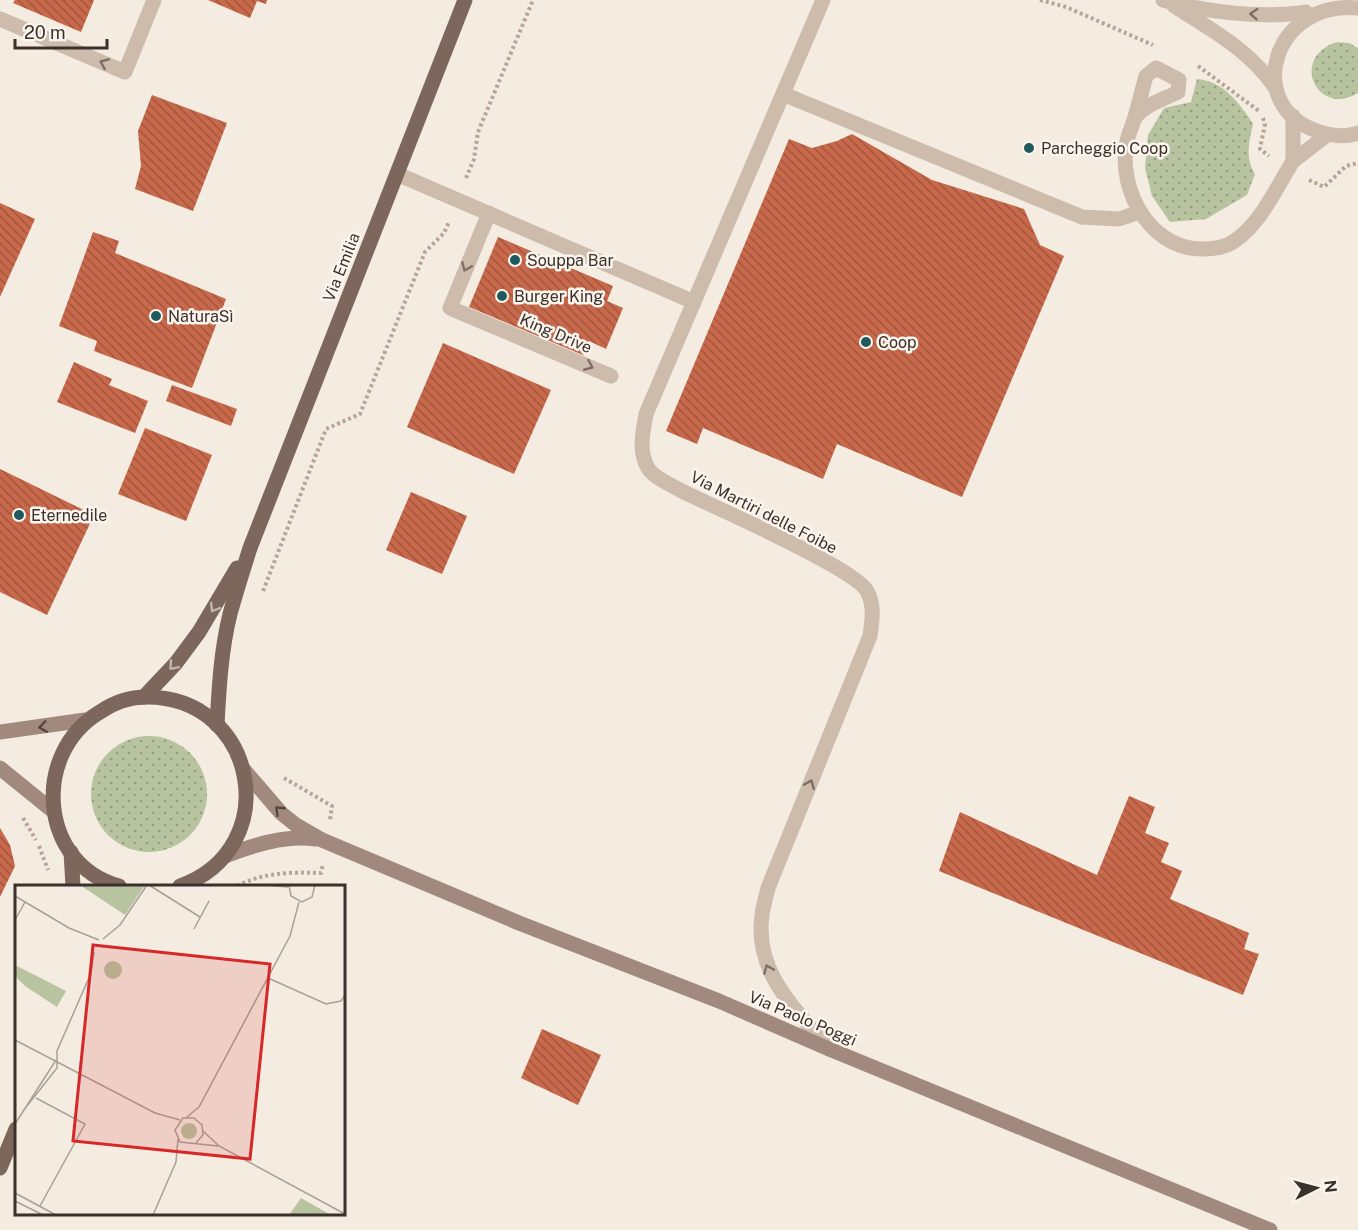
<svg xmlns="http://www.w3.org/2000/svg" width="1358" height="1230" font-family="'Public Sans',sans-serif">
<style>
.grass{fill:url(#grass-dots)}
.building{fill:url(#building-back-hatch)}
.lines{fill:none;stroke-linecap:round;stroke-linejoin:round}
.path{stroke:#b9a596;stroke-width:4;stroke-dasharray:3 3;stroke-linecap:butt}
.service{stroke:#cdbbac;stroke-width:15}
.minor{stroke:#cdbbac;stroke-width:15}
.secondary{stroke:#a18a7d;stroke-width:15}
.primary{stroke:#7d675c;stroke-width:15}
.oneway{stroke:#7d6f65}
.oneway2{stroke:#c2b5ac}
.oneway3{stroke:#544640}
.poi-dot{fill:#1f5a5e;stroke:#fbf5ee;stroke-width:2}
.labels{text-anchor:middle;stroke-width:5;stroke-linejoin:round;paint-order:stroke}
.poi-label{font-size:16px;fill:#3b302b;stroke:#fbf5ee;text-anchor:start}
.street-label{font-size:16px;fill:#3b302b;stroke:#fbf5ee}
.inset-road{fill:none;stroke:#aaa098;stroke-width:1.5}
.view{fill:#d62828;fill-opacity:0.15;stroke:#d62828;stroke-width:3}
.inset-edge{fill:none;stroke:#3b302b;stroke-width:3}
</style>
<defs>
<pattern id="grass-dots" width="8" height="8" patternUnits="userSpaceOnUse" patternTransform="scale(1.5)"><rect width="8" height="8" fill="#b8c4a0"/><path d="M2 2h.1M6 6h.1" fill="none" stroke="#97a083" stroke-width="1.8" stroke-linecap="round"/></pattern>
<pattern id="building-back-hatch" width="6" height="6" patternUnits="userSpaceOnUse" patternTransform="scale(1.5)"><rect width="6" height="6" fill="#c8694b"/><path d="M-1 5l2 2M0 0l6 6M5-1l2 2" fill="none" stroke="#a4573f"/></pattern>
</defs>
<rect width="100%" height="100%" fill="#f4ebe1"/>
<!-- grass -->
<g class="grass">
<path d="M 1337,42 L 1349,43 L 1358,48 L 1358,93 C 1318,118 1288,58 1337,42 Z"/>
<path d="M 1197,79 C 1223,81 1240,103 1253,124 C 1249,141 1245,158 1255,174 L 1247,195 L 1206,219 L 1170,222 L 1152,196 L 1145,168 L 1148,135 L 1164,108 L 1191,102 Z"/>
<circle cx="149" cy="794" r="58"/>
</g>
<!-- building -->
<g class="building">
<polygon points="15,0 94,0 81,32 13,3"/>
<polygon points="208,0 267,0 266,4 257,1 250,18"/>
<polygon points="152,95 227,123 193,211 135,189 141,166 138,131"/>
<polygon points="852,134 932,180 1024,209 1040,245 1064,256 962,497 837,444 823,479 703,428 697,444 666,431 789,139 812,148 837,141"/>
<polygon points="0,203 35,219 0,297"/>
<polygon points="93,232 119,241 115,253 226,299 192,388 94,351 97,341 59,326"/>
<polygon points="498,237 613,286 607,301 623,308 606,349 589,341 583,355 469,307"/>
<polygon points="443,343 551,390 514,474 407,427"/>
<polygon points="74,362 112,379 109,385 148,401 135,433 57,402"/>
<polygon points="172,385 237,409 231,426 166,401"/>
<polygon points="145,428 212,455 186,521 118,494"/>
<polygon points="0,469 94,515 47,615 0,592"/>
<polygon points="411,492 467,516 442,574 386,550"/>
<polygon points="1129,796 1155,807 1145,833 1169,843 1161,862 1182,871 1170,899 1249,933 1244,949 1259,954 1243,995 939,871 960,812 1097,875"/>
<polygon points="0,828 10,845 15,866 0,897"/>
<polygon points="542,1029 601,1055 578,1105 521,1078"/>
</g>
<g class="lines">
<!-- path -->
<g class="path">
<polyline points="1040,0 1066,7 1153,45"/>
<polyline points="1198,66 1259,111"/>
<polyline points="1263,118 1265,124 1260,149 1269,156"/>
<polyline points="466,178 474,159 478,132 533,0"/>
<polyline points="1309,180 1324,187 1346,166 1358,163"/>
<polyline points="263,591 326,429 360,414 425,252 444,233 449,222"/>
<polyline points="284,778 332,806 330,820"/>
<polyline points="23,818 36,840"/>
<polyline points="39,846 48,870"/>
<path d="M 237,886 C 264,872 292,872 321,873 L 323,863"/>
</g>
<!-- service -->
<g class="service">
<path d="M 823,0 L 646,414 C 643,432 638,451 648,468 C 653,478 679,489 690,495 C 721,510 854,568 867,591 C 875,606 872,621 870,636 L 768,888 C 766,897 763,906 762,915 C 754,973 795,1008 829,1049"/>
<polyline points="783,94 1082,217 1119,219 1140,212"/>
<polyline points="1293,116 1293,161 1327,135"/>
<path d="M 1135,117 L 1146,76 L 1156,68 L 1179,80 L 1178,92 C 1165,99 1143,105 1135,118 C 1133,121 1132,127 1130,131 C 1112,179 1146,250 1203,249 C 1213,249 1224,248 1233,242 C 1261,224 1276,188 1293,161"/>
<polyline points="397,174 694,302"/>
<polyline points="489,213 450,308 611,376"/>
</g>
<!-- minor -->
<g class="minor">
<path d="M 1163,0 C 1205,12 1263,19 1306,12"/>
<path d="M 1174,6 C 1211,29 1252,52 1276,89"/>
<path d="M 1358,8 C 1272,0 1243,106 1317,131 C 1331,136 1344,138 1358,133"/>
<polyline points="0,19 125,72 154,0"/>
</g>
<!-- secondary -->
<g class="secondary">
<polyline points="0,732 85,720"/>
<polyline points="0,768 53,811"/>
<polyline points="244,770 281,813 296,825 322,840 519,923 719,1001 829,1049 1270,1230"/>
<path d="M 225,856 C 254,845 284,835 316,839"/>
</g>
<!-- primary -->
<g class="primary">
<polyline points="144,697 176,663 199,632 237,568"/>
<path d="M 217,725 C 219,688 221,650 230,614 C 236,592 243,570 250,548 L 465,0"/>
<polyline points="71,852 73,886"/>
<path d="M 119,886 C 39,864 31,753 100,712 C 113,703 130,697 147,697 C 258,697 285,849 180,886"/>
<polyline points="0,1168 16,1129"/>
</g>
</g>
<!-- one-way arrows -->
<defs><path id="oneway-chevron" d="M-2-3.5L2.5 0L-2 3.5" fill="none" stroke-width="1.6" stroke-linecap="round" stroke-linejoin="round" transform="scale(1.5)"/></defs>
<g class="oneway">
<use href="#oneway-chevron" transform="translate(1254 14) rotate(-176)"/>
<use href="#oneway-chevron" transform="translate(104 63) rotate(-157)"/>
<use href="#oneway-chevron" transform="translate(466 267) rotate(113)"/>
<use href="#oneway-chevron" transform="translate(589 366) rotate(23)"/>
<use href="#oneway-chevron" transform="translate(810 784) rotate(-68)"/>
<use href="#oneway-chevron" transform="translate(768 969) rotate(-113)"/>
</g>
<g class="oneway2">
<use href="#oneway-chevron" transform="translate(214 608) rotate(121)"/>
<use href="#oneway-chevron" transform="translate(173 666) rotate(131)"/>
</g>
<g class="oneway3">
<use href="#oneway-chevron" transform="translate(43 727) rotate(172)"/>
<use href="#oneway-chevron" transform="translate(279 810) rotate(-136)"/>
</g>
<!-- markers -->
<g class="poi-dot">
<circle cx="1029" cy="148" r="6"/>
<circle cx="515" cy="260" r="6"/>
<circle cx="502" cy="296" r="6"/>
<circle cx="156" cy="316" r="6"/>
<circle cx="866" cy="342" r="6"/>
<circle cx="19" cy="515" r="6"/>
</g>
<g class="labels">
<!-- poi labels -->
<g class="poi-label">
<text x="1041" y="154">Parcheggio Coop</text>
<text x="527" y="266">Souppa Bar</text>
<text x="514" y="302">Burger King</text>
<text x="168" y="322">NaturaSì</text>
<text x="878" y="348">Coop</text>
<text x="31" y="521">Eternedile</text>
</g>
<!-- street labels -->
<g class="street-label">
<text transform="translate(341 267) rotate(-68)" y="6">Via Emilia</text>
<text transform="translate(556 333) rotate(23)" y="6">King Drive</text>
<text transform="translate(764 512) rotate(27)" y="6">Via Martiri delle Foibe</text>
<text transform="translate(803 1018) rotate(23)" y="6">Via Paolo Poggi</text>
</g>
</g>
<!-- overview -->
<g transform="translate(15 885)">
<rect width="330" height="330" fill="#f4ebe1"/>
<path d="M89 85a9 9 0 1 1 18 0a9 9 0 1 1-18 0ZM 0,80 L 51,106 L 42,122 L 10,101 L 0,91 ZM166 246a8 8 0 1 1 16 0a8 8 0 1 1-16 0ZM 286,313 L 316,330 L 274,330 Z" fill="#b8c4a0"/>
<path d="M 65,0 L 130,0 L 110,30 Z" fill="#b8c4a0"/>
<path class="inset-road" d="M 134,0 L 185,32M 251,0 L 273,2M 274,0 L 276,11 L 287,17 L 297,12 L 300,0M 0,11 L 54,43 L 84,55M 0,35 L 10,17M 179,44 L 194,16M 88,54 L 105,40 L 132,0M 253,93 L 311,119 L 326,116 L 330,110M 0,155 L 140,228 L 165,235M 21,213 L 70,239 L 25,321M 8,226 L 42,183 L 42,166 L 76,88 L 79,67M 172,232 L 184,222 L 275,51 L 284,17M 0,239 L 41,175M 188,246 L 204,261 L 330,329M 181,258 L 188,250 L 187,240 L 179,233 L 168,233 L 160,245 L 165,257 L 203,261M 0,308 L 41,330M 0,316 L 28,330M 138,330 L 161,277 L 163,254"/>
<path class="view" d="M 78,60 L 255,79 L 235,274 L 58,256 Z"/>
<rect width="330" height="330" class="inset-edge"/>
</g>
<!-- north arrow -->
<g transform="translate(1316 1188) rotate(84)" stroke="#fbf5ee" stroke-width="4.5" paint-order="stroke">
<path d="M0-4.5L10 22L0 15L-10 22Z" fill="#3b302b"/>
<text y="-9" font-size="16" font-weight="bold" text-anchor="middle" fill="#3b302b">N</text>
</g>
<!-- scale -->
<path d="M15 39v9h92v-9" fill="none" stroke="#3b302b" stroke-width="3"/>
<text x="24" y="39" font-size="18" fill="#3b302b" stroke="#fbf5ee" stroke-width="4.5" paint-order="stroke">20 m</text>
</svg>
